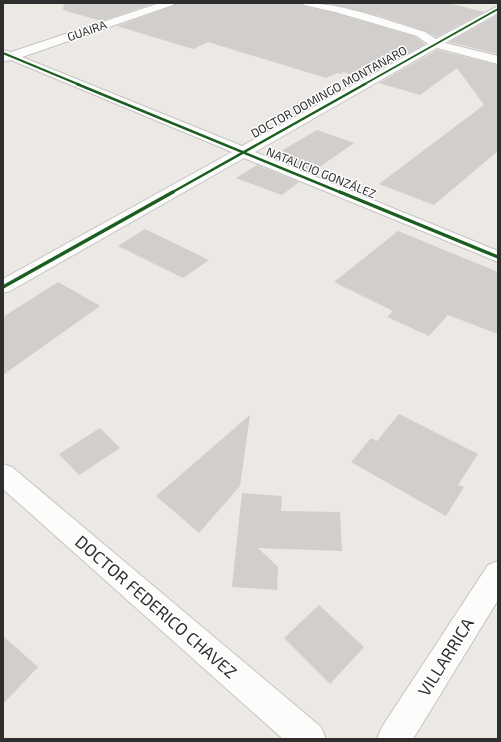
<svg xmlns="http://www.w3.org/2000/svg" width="501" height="742" font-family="'Exo 2',sans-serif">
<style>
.building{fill:#d1cecb}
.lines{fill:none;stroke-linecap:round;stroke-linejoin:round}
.minor-casing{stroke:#c5c4c5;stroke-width:2}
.minor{fill:#fcfcfb;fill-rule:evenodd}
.cycleway-far2-casing{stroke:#fff;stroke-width:3.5}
.cycleway-far1-casing{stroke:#fff;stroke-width:4}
.cycleway-casing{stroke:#fff;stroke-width:5.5}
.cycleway-far2{stroke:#1b5e20;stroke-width:2}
.cycleway-far1{stroke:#1b5e20;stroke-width:2.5}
.cycleway{stroke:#1b5e20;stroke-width:3.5}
.labels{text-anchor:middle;stroke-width:3;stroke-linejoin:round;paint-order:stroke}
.far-street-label{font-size:12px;fill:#2e2e2e;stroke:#fff}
.near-street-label{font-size:17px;fill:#2e2e2e;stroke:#fff}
</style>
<rect width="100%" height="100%" fill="#ece8e4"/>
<!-- building -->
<g class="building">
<polygon points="64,3 155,3 101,21 63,10"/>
<polygon points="176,3 301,3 304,6 335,13 416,37 425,44 363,78 343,72 341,74 337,73 326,78 208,42 193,49 117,26 173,6"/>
<polygon points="323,3 448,3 484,12 436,37 425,31 380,16 349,8"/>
<polygon points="497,15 498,54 449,42"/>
<polygon points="437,50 498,65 498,151 434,205 379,184 484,105 457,68 420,95 379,83"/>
<polygon points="317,130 354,143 311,173 271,157"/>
<polygon points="257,165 299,182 282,195 236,178"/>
<polygon points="145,229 209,260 183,278 118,246"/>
<polygon points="398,231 498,272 498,334 448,315 429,336 387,317 393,311 334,282"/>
<polygon points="58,282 100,306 3,375 3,317"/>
<polygon points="399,414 478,454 458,485 464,487 446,516 351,462 371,438 377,441"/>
<polygon points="250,415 240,486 199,533 156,496"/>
<polygon points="100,428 120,448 79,475 59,454"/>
<polygon points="242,493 282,496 281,511 340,512 342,551 258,548 278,567 277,590 232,587"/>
<polygon points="319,605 364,647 330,684 284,638"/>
<polygon points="3,636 38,667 3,704"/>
</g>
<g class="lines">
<defs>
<g id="minor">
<path d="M 160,3 L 175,3 L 173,5 L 22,57 L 242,146 L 428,44 L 417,36 L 335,12 L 304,5 L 302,3 C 344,3 385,20 425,32 L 436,39 L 498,6 L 498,13 L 445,43 L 498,56 L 498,64 L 437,48 L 255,152 L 498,251 L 498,262 L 244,158 L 10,291 L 3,293 L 3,279 L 232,152 L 11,60 L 3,61 L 3,50 L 11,52 Z"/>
<polygon points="3,464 12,467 321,727 326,739 283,739 3,489"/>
<polygon points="498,561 498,600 413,739 377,739 382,727 488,565"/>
</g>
</defs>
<!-- minor casing -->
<use href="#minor" class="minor-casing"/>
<!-- minor -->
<use href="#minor" class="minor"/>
<defs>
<g id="cycleway-far2">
<polyline points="3,53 80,85"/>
<polyline points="363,85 498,9"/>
</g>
<g id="cycleway-far1">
<polyline points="77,84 342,193"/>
<polyline points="171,193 365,84"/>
</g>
<g id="cycleway">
<polyline points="340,192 498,257"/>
<polyline points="3,287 173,192"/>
</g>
</defs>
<!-- cycleway-far2 casing -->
<use href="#cycleway-far2" class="cycleway-far2-casing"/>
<!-- cycleway-far1 casing -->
<use href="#cycleway-far1" class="cycleway-far1-casing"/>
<!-- cycleway casing -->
<use href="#cycleway" class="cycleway-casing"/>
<!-- cycleway-far2 -->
<use href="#cycleway-far2" class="cycleway-far2"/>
<!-- cycleway-far1 -->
<use href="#cycleway-far1" class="cycleway-far1"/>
<!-- cycleway -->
<use href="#cycleway" class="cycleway"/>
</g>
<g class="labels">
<!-- far-street labels -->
<g class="far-street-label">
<text transform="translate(87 31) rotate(-19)" y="4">GUAIRA</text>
<text transform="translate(329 92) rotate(-29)" y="4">DOCTOR DOMINGO MONTANARO</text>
<text transform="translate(321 173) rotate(22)" y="4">NATALICIO GONZÁLEZ</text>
</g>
<!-- near-street labels -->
<g class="near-street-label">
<text transform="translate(156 607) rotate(41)" y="6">DOCTOR FEDERICO CHAVEZ</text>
<text transform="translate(446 657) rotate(-58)" y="6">VILLARRICA</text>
</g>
</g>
<!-- border -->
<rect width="501" height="742" fill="none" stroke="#2e2e2e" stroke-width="8"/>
</svg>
